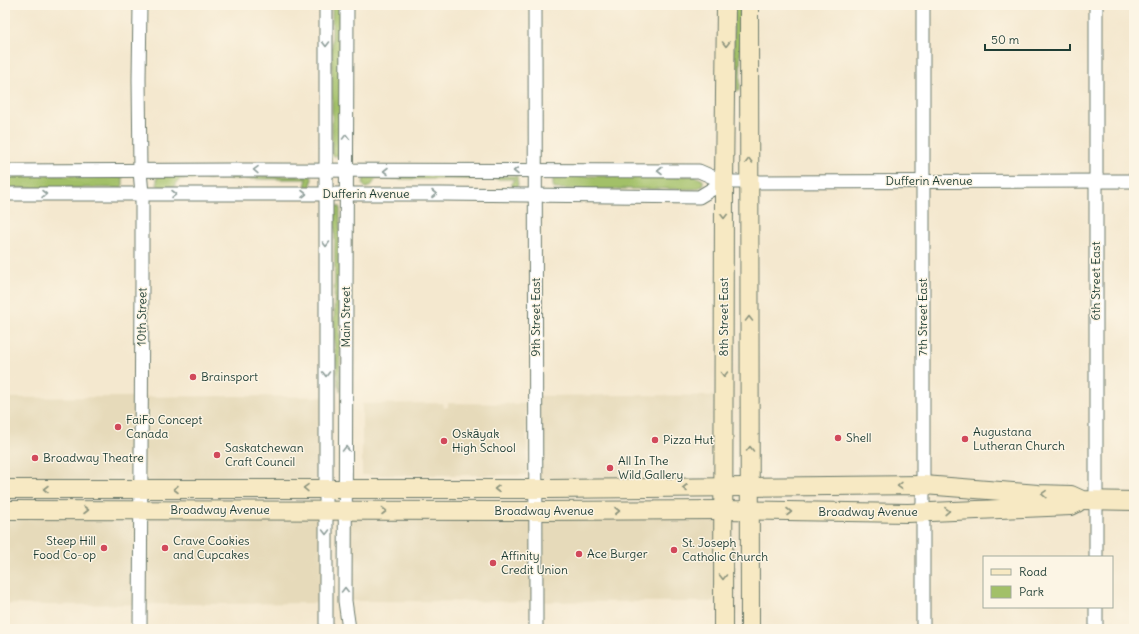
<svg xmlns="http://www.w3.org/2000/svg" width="1139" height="634" font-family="Delius,sans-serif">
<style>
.built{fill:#e6daba}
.green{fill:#a2c068;stroke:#607e4e}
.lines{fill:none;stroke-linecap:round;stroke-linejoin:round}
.street-casing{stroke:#6a796a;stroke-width:15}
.secondary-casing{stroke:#6a796a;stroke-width:20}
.street{stroke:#fff;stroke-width:13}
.secondary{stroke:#f7e9c3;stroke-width:18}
.oneway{stroke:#8f9e9a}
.oneway2{stroke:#8b937c}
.poi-dot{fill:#d1495b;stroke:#fcf5e5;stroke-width:1.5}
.labels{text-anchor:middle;stroke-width:3;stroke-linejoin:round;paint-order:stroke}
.street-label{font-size:12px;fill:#1f3d34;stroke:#fcf5e5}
.poi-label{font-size:12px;fill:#1f3d34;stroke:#fcf5e5;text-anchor:start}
</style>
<rect width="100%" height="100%" fill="#fcf5e5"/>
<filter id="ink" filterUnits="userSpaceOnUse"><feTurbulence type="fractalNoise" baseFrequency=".025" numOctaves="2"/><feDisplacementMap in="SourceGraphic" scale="8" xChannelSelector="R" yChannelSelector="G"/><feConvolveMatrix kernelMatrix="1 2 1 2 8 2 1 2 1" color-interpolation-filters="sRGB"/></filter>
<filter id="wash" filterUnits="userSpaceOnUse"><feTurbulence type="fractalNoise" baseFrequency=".012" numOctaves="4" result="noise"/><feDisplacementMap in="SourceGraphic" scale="16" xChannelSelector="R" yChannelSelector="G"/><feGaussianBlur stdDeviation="0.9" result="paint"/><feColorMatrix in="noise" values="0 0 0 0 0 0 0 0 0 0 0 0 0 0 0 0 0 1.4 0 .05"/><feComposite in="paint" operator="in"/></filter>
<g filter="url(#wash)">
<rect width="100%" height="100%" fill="#f4e8cf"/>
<!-- built -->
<g class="built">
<polygon points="629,395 724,396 724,488 536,489 536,396"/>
<polygon points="235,396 326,397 326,488 5,488 5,398"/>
<polygon points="443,403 444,408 448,407 448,403 526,404 527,475 362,475 362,404"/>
<polygon points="5,510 326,511 326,603 45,605 5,604"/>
<polygon points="723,510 723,602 345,601 345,511"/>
</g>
<!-- green -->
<g class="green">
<polygon points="332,5 343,5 342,155 334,156 332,155"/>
<polygon points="733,5 741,5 740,91 737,91 734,65"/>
<polygon points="5,174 123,177 123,185 121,188 5,188"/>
<polygon points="159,176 311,176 312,178 311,187 305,186 307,179 180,179 174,187 160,187 157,185 157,177"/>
<polygon points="364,176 517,176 518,185 516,188 512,186 512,183 515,179 376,179 371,186 366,188 363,185"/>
<polygon points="553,176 695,176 703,180 703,186 695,189 555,189 553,187"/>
<polygon points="335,206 340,206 340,391 338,385 334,341"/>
</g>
</g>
<g filter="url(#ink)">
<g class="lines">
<defs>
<g id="street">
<polyline points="140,5 139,79 140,171 142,194 142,284 140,629"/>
<polyline points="347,5 345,601 349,629"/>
<polyline points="535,5 536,629"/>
<polyline points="923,5 923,629"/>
<polyline points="1096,5 1096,557"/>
<polyline points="5,171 234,170 699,171 724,182 1134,181"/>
<polyline points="5,194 441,194 699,197 724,182"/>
<polyline points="326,629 326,5"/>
<polyline points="1096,629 1096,607"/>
</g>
<g id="secondary">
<polyline points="749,5 750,629"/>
<polyline points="5,489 549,489 924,485 1038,494 1071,495 1082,500 1134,501"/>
<polyline points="5,510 536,511 723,510 908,513 1071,506 1077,503"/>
<polyline points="723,629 724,182 726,5"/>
</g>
</defs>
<!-- street casing -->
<use href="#street" class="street-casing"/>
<!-- secondary casing -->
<use href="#secondary" class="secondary-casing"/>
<!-- street -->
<use href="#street" class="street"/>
<!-- secondary -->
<use href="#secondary" class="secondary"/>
</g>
<!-- one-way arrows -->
<defs><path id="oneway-chevron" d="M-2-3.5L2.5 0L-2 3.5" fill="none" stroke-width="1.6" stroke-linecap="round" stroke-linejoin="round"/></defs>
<g class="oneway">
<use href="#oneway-chevron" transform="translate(326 44) rotate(90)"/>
<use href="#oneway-chevron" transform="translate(346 137) rotate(-90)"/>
<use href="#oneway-chevron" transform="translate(256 170) rotate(-179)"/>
<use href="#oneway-chevron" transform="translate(386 171) rotate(180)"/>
<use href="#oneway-chevron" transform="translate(516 171) rotate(-180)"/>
<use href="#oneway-chevron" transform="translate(660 171) rotate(180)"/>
<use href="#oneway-chevron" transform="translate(44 194)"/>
<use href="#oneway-chevron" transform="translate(174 194)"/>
<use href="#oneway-chevron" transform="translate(304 194)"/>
<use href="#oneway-chevron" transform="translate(434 194)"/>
<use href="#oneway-chevron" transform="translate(326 244) rotate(90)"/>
<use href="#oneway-chevron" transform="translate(326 374) rotate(90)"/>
<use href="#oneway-chevron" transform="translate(346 449) rotate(-90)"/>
<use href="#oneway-chevron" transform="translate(326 532) rotate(90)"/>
<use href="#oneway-chevron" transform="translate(345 590) rotate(-90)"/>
</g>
<g class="oneway2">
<use href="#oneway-chevron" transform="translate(726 44) rotate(90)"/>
<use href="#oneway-chevron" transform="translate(749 161) rotate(-90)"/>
<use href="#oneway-chevron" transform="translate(724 216) rotate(90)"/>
<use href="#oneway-chevron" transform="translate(749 319) rotate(-90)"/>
<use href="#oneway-chevron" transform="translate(724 374) rotate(90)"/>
<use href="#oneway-chevron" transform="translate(750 449) rotate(-90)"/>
<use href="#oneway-chevron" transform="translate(900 486) rotate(179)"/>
<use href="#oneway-chevron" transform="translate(306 488) rotate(-179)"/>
<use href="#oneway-chevron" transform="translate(685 488) rotate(180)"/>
<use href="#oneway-chevron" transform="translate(46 489) rotate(-180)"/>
<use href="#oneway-chevron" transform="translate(176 489) rotate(180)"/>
<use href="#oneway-chevron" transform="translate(497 489) rotate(-180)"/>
<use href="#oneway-chevron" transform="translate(1044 494) rotate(-178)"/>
<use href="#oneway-chevron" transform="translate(86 510)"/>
<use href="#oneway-chevron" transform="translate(384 511)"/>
<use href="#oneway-chevron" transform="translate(617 511)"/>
<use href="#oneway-chevron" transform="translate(947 511) rotate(-2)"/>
<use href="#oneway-chevron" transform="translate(789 512)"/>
<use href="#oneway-chevron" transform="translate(723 577) rotate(90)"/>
</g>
</g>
<!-- markers -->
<g class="poi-dot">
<circle cx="193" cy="377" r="4"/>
<circle cx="118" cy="427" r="4"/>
<circle cx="838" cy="438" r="4"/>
<circle cx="965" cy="439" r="4"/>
<circle cx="655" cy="440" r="4"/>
<circle cx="444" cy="441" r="4"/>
<circle cx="217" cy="455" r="4"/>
<circle cx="35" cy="458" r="4"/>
<circle cx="610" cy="468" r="4"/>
<circle cx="104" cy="548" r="4"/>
<circle cx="165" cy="548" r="4"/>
<circle cx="674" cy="550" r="4"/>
<circle cx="579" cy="554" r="4"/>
<circle cx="493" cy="563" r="4"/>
</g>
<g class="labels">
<!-- street labels -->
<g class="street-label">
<text x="929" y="185">Dufferin Avenue</text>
<text x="366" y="198">Dufferin Avenue</text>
<text transform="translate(1096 281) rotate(-90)" y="4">6th Street East</text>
<text transform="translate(142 317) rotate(-89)" y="4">10th Street</text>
<text transform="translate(346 317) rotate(-90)" y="4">Main Street</text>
<text transform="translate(536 317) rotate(-90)" y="4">9th Street East</text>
<text transform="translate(724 317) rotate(-90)" y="4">8th Street East</text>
<text transform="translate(923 317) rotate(-90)" y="4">7th Street East</text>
<text x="220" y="514">Broadway Avenue</text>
<text x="544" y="515">Broadway Avenue</text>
<text x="868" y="516">Broadway Avenue</text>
</g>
<!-- poi labels -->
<g class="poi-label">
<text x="201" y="381">Brainsport</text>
<text x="126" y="424">FaiFo Concept<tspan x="126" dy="14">Canada</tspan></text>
<text x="973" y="436">Augustana<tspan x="973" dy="14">Lutheran Church</tspan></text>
<text x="452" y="438">Oskāyak<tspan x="452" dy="14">High School</tspan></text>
<text x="846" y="442">Shell</text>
<text x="663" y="444">Pizza Hut</text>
<text x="225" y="452">Saskatchewan<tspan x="225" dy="14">Craft Council</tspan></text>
<text x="43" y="462">Broadway Theatre</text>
<text x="618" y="465">All In The<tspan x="618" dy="14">Wild Gallery</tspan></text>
<text x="96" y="545" text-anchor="end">Steep Hill<tspan x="96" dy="14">Food Co-op</tspan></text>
<text x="173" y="545">Crave Cookies<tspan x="173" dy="14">and Cupcakes</tspan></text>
<text x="682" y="547">St. Joseph<tspan x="682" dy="14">Catholic Church</tspan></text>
<text x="587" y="558">Ace Burger</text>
<text x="501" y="560">Affinity<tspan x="501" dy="14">Credit Union</tspan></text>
</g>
</g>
<!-- margin -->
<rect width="1139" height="634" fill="none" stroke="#fcf5e5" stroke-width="20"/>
<!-- legend -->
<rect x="983" y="556" width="130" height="52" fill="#fcf5e5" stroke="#a4ab9e"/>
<rect x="991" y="569" width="20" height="6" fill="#f7e9c3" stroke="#a4ab9e"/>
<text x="1019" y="576" font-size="12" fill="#1f3d34">Road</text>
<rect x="991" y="586" width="20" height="12" fill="#a2c068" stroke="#a4ab9e"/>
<text x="1019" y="596" font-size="12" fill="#1f3d34">Park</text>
<!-- scale -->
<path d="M985 44v6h85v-6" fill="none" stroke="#1f3d34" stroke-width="2"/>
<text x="991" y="44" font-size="12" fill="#1f3d34" stroke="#fcf5e5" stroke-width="3" paint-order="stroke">50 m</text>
</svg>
